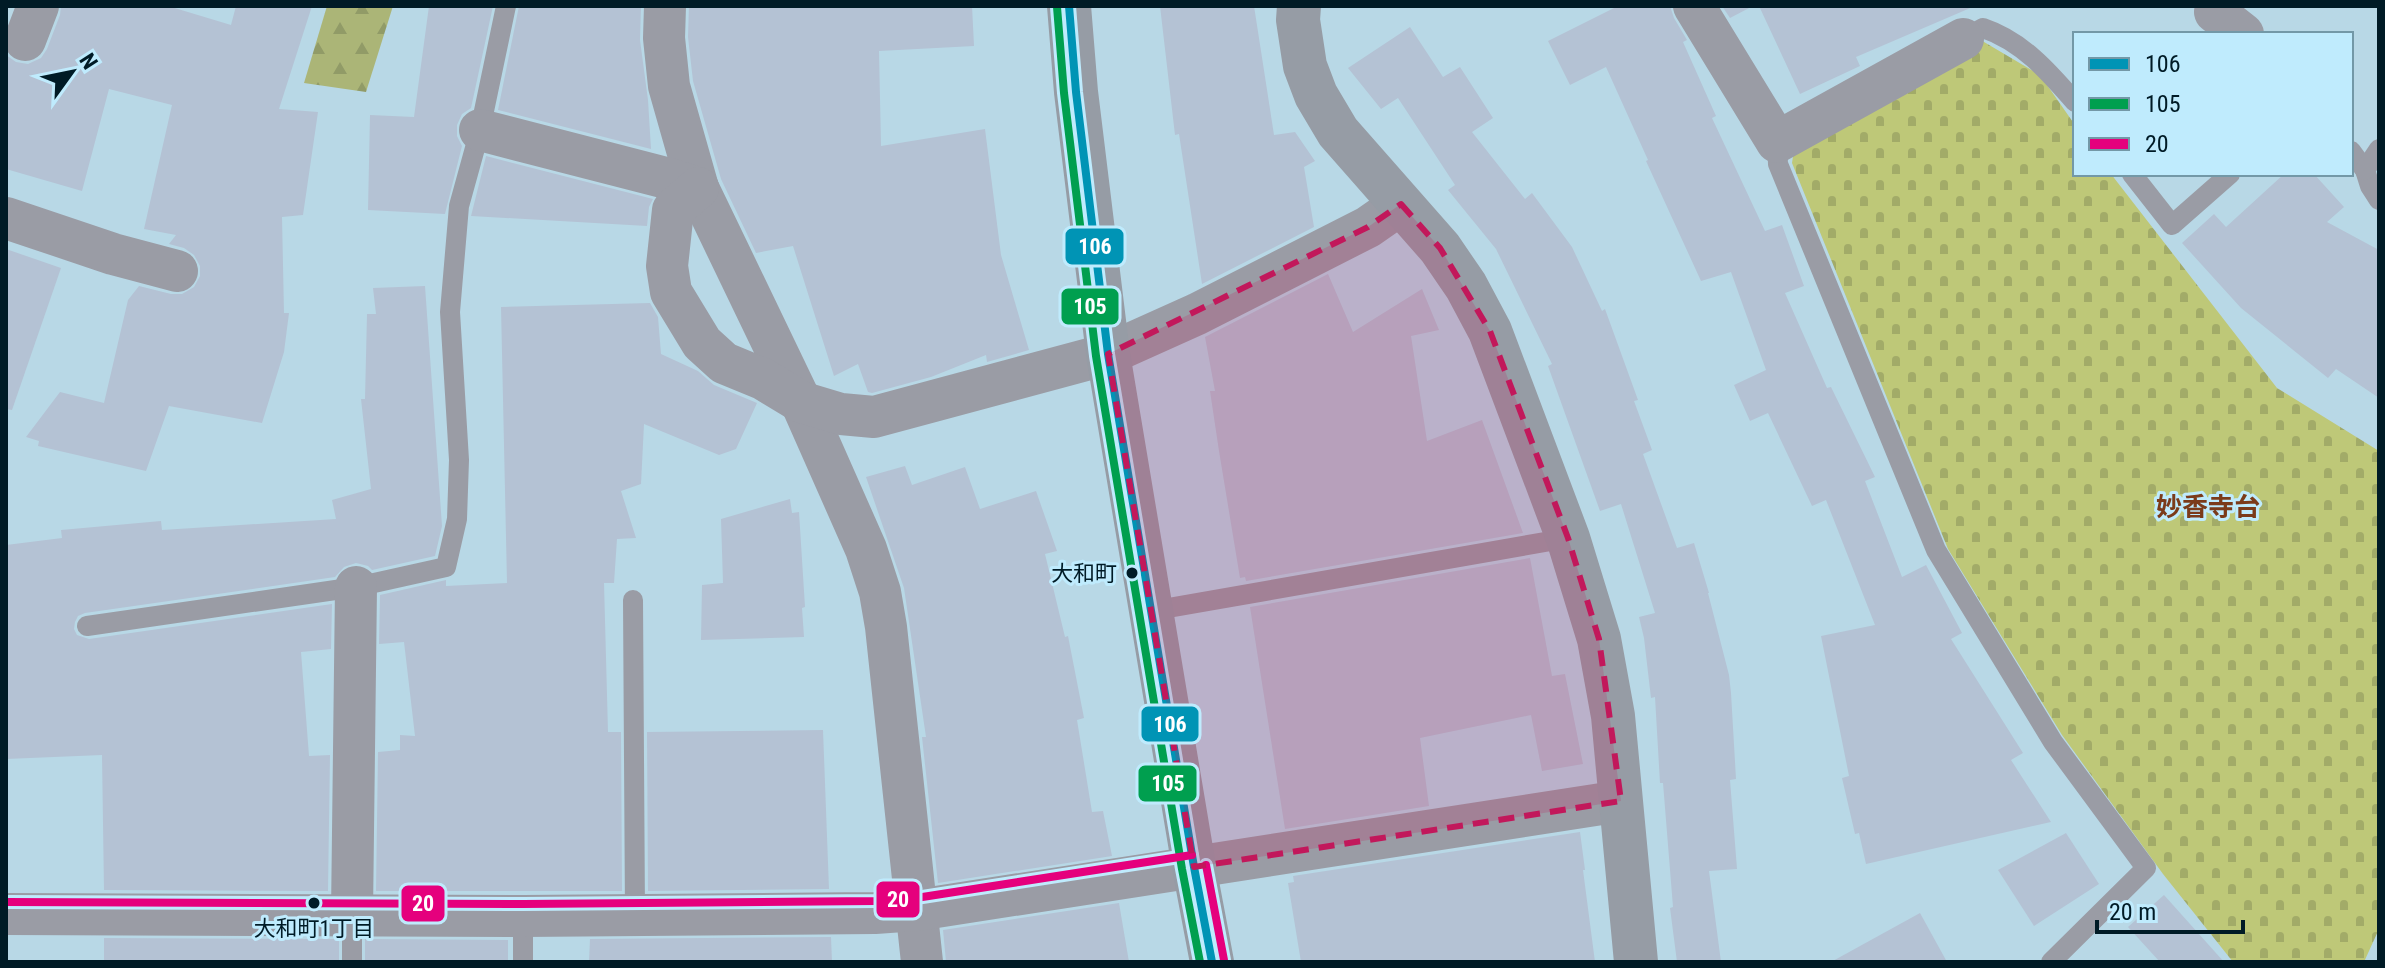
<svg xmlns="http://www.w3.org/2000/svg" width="2385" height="968" font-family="'Roboto Condensed','Noto Sans JP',sans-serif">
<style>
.forest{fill:url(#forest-firs)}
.cemetery{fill:url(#cemetery-stones)}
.building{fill:#b4c2d4}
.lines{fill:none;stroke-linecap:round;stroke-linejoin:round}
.lane{stroke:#9a9ca5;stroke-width:20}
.street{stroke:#9a9ca5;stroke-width:42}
.secondary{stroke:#969ca5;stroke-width:44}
.bus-1-casing{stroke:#bfebfd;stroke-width:14}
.bus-2-casing{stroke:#bfebfd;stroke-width:14}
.bus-3-casing{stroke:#bfebfd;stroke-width:14}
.bus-1{stroke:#0094b5;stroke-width:8}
.bus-2{stroke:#009f4f;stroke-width:8}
.bus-3{stroke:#e5007d;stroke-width:8}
.marked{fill:#c2185b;fill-opacity:0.2;stroke:#c2185b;stroke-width:6;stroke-dasharray:16 10;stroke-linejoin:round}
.bus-dot{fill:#001b26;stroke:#bfebfd;stroke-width:3}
.labels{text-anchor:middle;stroke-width:6;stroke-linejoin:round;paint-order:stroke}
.bus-label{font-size:22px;fill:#001b26;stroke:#bfebfd;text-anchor:end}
.neighbourhood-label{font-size:26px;font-weight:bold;fill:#7b3b1a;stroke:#bfebfd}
.line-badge{stroke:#bfebfd;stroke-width:3}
.badge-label{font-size:22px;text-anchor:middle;font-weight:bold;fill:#fff}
</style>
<defs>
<pattern id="forest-firs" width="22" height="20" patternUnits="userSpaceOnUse" patternTransform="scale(2)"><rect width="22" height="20" fill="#abb577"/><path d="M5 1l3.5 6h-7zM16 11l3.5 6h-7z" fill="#919b67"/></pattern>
<pattern id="cemetery-stones" width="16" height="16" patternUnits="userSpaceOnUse" patternTransform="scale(2)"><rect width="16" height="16" fill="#bec878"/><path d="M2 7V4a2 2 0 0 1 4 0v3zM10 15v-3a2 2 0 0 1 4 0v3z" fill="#a2ab68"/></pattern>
</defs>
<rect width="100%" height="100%" fill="#b8d8e6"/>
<!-- forest -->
<polygon class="forest" points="327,6 393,6 366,92 304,83"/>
<!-- cemetery -->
<polygon class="cemetery" points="1979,39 2040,75 2075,125 2075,174 2111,174 2277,388 2379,451 2379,929 2364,962 2233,962 2163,874 2062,735 1948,549 1792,163 1794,150"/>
<!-- building -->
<g class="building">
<polygon points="61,6 168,6 231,25 236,6 312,6 279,109 318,112 303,215 282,217 284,313 289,313 284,352 262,423 169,406 146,471 38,446 39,441 26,437 60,392 104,403 128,300 139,286 171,294 182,294 194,287 200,276 200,266 194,255 184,248 169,244 176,235 144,229 172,105 109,89 82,191 6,169 6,55 16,62 28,64 41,58 47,49 60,15"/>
<polygon points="429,6 493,6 471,108 462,114 457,125 457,136 462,146 445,214 368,210 370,115 414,117"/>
<polygon points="519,6 641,6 640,40 648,100 651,149 498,110"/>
<polygon points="689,6 972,6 974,46 879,51 881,146 985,129 1001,255 1029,350 987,362 986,355 931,377 872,393 868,392 858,364 834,376 793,246 756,253 721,179 693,81 688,37"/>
<polygon points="1160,6 1254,6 1274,135 1295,132 1315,161 1304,167 1314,227 1202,284 1179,134 1175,135"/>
<polygon points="1618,6 1670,6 1674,18 1687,40 1683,42 1716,116 1712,118 1765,231 1782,225 1804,286 1785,293 1827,388 1831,387 1875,477 1865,481 1902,577 1926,565 1962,633 1951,639 2023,753 2011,760 2051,822 1866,864 1859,833 1855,834 1842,778 1849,776 1821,636 1875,625 1826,500 1812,506 1768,413 1750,421 1734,385 1766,370 1731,272 1701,281 1646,161 1648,160 1606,67 1570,85 1548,41"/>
<polygon points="1722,6 1753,6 1730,18"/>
<polygon points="1759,6 1975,6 1856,57 1860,66 1800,94"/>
<polygon points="1410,27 1443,77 1460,67 1493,118 1472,132 1525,199 1532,193 1572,247 1602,311 1605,309 1638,400 1634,401 1652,450 1643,454 1677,548 1694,543 1709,593 1708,593 1729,675 1731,693 1736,779 1730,780 1737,869 1709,871 1721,962 1677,962 1670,908 1673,907 1663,783 1660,783 1655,697 1651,698 1644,638 1639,617 1655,613 1621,504 1600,511 1548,366 1552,364 1496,249 1448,190 1455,185 1398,98 1381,109 1348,68"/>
<polygon points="486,156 653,199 649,207 647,226 471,216"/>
<polygon points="2284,174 2314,174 2344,207 2327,222 2379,250 2379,398 2336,369 2328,378 2241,308 2182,243 2214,214 2226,227"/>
<polygon points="6,249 61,268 12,410 6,409"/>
<polygon points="1328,274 1353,332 1422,289 1439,330 1411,336 1427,441 1482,420 1523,533 1246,581 1245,577 1240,578 1219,451 1210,391 1215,391 1205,337"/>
<polygon points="425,286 442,526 435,556 372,570 368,566 356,563 344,567 335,577 85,613 78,616 75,622 74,629 77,635 89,639 332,604 331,649 301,652 309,756 330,755 328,891 104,890 102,755 6,759 6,545 62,538 61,530 161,521 162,530 336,519 332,500 371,489 361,399 365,399 367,314 376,314 373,288"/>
<polygon points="650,303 658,317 661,354 698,371 714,385 757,403 736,449 719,455 644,424 641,484 621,491 636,538 617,539 614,583 604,583 608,732 621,732 622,891 376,891 378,752 400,750 400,735 415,736 404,642 379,644 380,595 446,580 446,586 507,583 501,307"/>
<polygon points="905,466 912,485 965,467 980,509 1036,491 1057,551 1045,554 1065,637 1068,636 1084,718 1077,720 1092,812 1103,811 1112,856 938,883 922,737 926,737 904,588 866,477"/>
<polygon points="790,499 792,513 799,512 805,607 802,608 804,637 701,640 702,585 723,583 721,519"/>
<polygon points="1530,558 1552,676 1565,674 1583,764 1542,771 1531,715 1420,738 1429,806 1285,829 1250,607"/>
<polygon points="823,730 829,889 648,891 647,732"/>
<polygon points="1580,832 1585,870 1583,870 1595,962 1301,962 1288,883 1294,882 1293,876"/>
<polygon points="2066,833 2099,884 2034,926 1998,870"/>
<polygon points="2164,895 2224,962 2160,962 2128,927"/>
<polygon points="1119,903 1129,962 946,962 943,930"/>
<polygon points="1920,913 1947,962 1831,962"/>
<polygon points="831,937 832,962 589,962 590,939"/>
<polygon points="104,938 339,939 339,962 104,962"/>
<polygon points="365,939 508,940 508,962 365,962"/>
</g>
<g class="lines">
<!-- lane -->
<g class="lane">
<path d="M 1963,39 L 1983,28 C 2022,41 2049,72 2075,102"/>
<polyline points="1777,142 1778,164 1936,550 2053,742 2146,868 2051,962"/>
<polyline points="2351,151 2365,170 2370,186 2379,200"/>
<polyline points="2365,170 2379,149"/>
<polyline points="2132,174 2172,225 2230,174"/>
<polyline points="633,600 635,915"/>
<polyline points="1151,611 1568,538"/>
<polyline points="87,626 356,587 446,567 457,519 459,460 450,312 459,206 480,130 506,6"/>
<polyline points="523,916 523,962"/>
<polyline points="352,962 352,914"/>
</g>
<!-- street -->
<g class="street">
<polyline points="665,6 664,38 669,86 698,188 801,402 866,549 880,592 886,627 922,962"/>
<polyline points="1694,6 1777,142 1963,39"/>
<polyline points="2219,6 2215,12 2243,34"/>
<polyline points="25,40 38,6"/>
<polyline points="480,130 666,178 698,188"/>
<polyline points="698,188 673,210 667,266 671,292 702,343 724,363 763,379 801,402 841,414 874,417 1108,354 1197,314 1368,227 1401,204"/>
<polyline points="6,218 113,254 177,271"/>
<polyline points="6,914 523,916 875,913 917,910 1621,801"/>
<polyline points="352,914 356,587"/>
</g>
<!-- secondary -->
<g class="secondary">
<polyline points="1069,6 1076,92 1108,354 1194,867 1212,962"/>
<polyline points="1299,6 1298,20 1305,66 1316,95 1338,132 1440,248 1466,286 1490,331 1568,538 1599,639 1613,716 1636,962"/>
</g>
<defs>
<polyline id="bus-1" points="1069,6 1076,92 1108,354 1194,867 1212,962"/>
<polyline id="bus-2" points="1057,7 1064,93 1096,356 1182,869 1200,962"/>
<g id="bus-3">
<polyline points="1206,865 1224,960"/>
<polyline points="6,902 523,904 875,901 916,898 1192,855"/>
</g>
</defs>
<!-- bus-1 casing -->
<use href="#bus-1" class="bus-1-casing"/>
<!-- bus-2 casing -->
<use href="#bus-2" class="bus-2-casing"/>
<!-- bus-3 casing -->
<use href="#bus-3" class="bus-3-casing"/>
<!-- bus-1 -->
<use href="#bus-1" class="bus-1"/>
<!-- bus-2 -->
<use href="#bus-2" class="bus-2"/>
<!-- bus-3 -->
<use href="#bus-3" class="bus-3"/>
</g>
<!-- marked area -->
<path class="marked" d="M 1401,204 L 1440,248 L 1490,331 L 1568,538 L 1599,639 L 1621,801 L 1194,867 L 1108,354 L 1368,227 Z"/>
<!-- markers -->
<g class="bus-dot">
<circle cx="1132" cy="573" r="7"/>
<circle cx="314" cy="903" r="7"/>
</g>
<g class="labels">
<!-- bus labels -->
<g class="bus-label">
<text x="1117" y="581">大和町</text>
<text x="314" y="936" text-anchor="middle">大和町1丁目</text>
</g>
<!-- neighbourhood labels -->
<g class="neighbourhood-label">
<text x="2208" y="516">妙香寺台</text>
</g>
</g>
<g class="line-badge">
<rect x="1064" y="227" width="61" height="39" rx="8" fill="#0094b5"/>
<rect x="1060" y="287" width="60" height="39" rx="8" fill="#009f4f"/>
<rect x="1140" y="705" width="60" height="38" rx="8" fill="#0094b5"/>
<rect x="1137" y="764" width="61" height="39" rx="8" fill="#009f4f"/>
<rect x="875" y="880" width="46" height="39" rx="8" fill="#e5007d"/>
<rect x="400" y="884" width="46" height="39" rx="8" fill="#e5007d"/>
</g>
<g class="badge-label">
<text x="1095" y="254">106</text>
<text x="1090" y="314">105</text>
<text x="1170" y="732">106</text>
<text x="1168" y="791">105</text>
<text x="898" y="907">20</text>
<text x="423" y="911">20</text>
</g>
<!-- border -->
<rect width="2385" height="968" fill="none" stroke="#001b26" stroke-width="16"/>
<!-- legend -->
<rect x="2073" y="32" width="280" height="144" fill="#bfebfd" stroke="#7398a7" stroke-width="2"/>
<rect x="2089" y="58" width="40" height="12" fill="#0094b5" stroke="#7398a7" stroke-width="2"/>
<text x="2145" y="72" font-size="24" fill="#001b26">106</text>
<rect x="2089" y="98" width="40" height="12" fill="#009f4f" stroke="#7398a7" stroke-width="2"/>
<text x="2145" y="112" font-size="24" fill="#001b26">105</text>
<rect x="2089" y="138" width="40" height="12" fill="#e5007d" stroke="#7398a7" stroke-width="2"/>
<text x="2145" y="152" font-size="24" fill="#001b26">20</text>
<!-- north arrow -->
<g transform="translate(72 72) rotate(57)" stroke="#bfebfd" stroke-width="6" paint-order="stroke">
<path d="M0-6L14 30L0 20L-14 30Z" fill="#001b26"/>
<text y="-12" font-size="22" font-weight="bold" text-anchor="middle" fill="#001b26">N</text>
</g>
<!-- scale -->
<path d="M2097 920v12h146v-12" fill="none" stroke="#001b26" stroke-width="4"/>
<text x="2109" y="920" font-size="24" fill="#001b26" stroke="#bfebfd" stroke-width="6" paint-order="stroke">20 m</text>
</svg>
